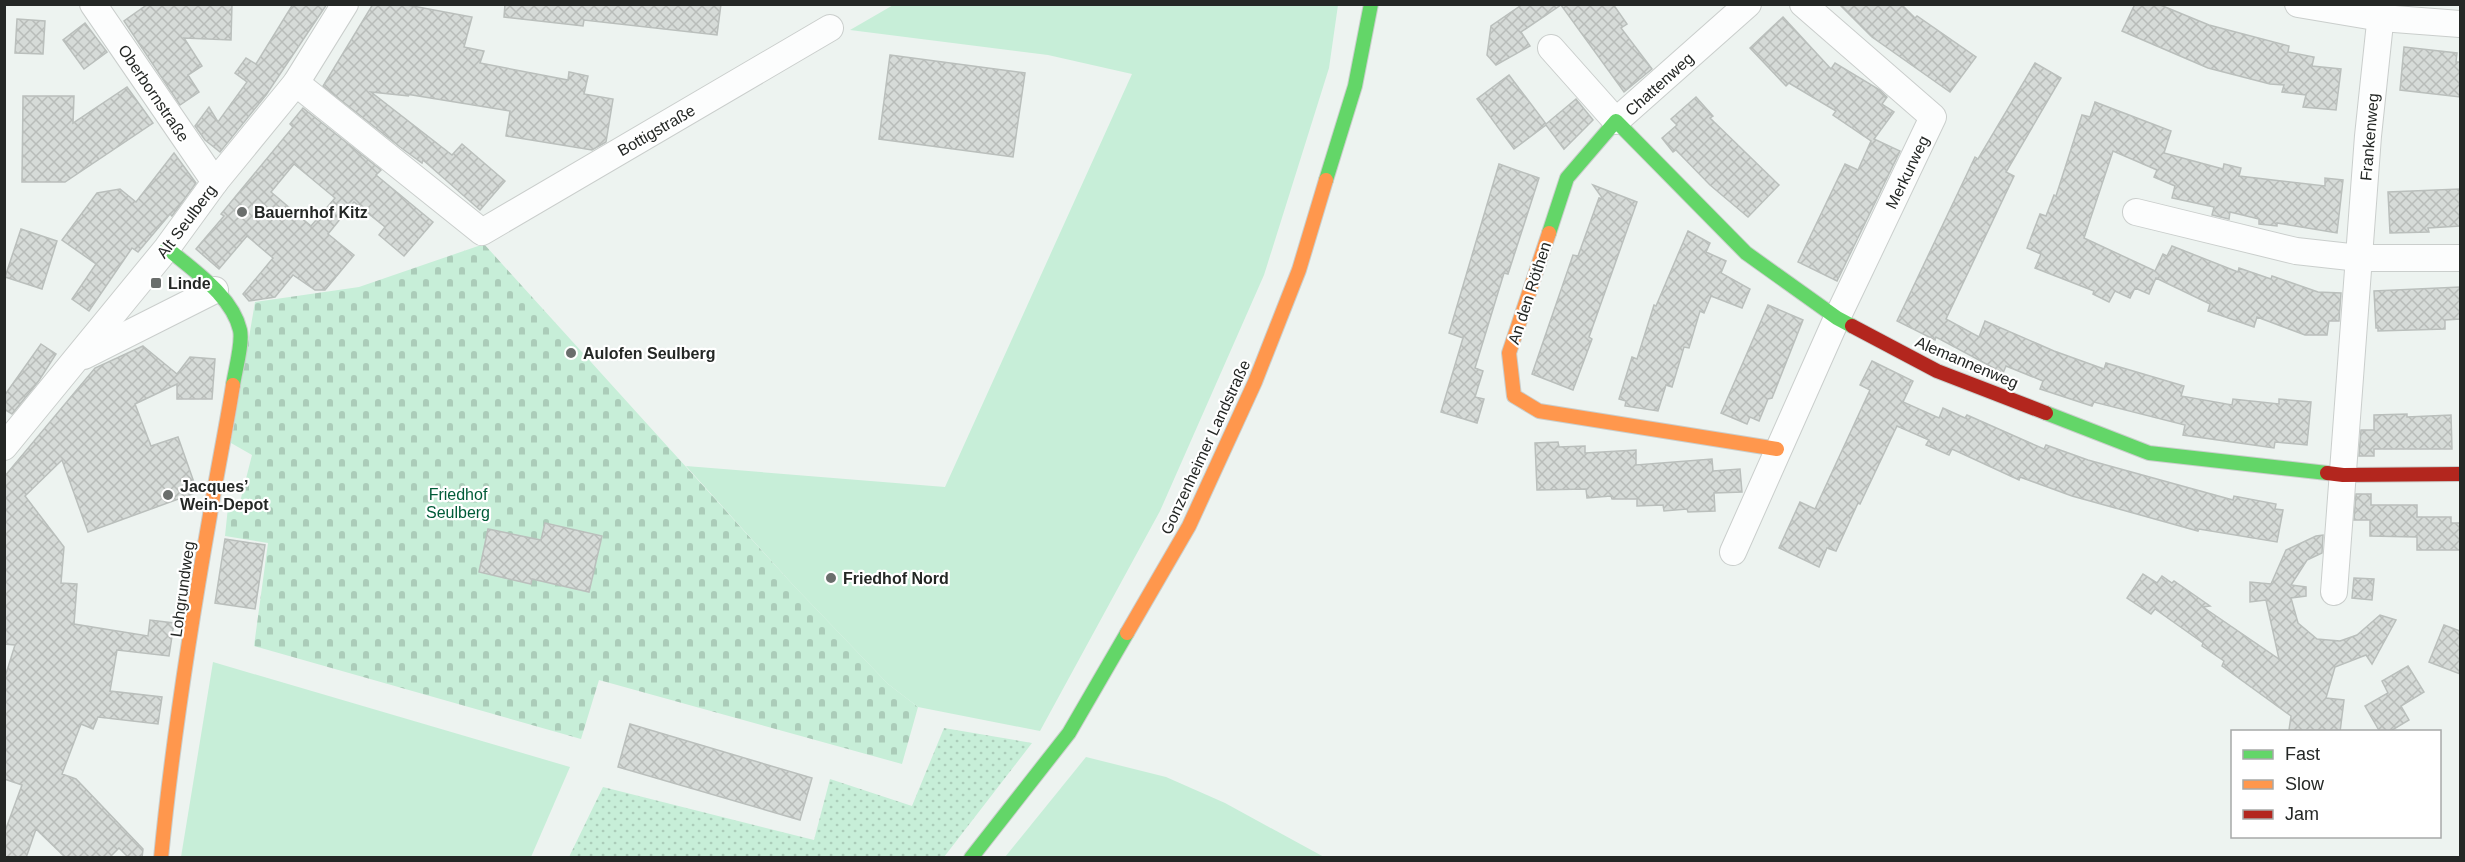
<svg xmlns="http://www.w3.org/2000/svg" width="2465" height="862" font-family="Helvetica,sans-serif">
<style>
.grass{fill:url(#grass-dots)}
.cemetery{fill:url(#cemetery-stones)}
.garden{fill:#c7eed8}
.building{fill:url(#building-cross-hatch);stroke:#babfbc;stroke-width:1.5;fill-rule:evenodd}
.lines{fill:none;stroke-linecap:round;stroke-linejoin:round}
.street-casing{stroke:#cacecc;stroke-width:28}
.fast-casing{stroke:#cacecc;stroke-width:16}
.slow-casing{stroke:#cacecc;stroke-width:16}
.jam-casing{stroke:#cacecc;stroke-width:16}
.street{stroke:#fcfdfd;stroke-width:26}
.fast{stroke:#63d668;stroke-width:14}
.slow{stroke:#ff974d;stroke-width:14}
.jam{stroke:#b3261e;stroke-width:14}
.poi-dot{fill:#6a6e6c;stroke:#fff;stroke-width:2}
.labels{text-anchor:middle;stroke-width:4.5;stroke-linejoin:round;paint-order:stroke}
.street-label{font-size:16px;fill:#242725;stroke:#fff}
.poi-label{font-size:16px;font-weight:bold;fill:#242725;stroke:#fff;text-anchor:start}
.park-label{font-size:16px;fill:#005b38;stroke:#fff}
</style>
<defs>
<pattern id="grass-dots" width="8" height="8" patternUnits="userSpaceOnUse" patternTransform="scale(1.5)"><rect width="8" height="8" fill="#c7eed8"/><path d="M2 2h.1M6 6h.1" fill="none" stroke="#abccb9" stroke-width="1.8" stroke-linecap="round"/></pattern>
<pattern id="cemetery-stones" width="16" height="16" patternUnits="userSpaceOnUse" patternTransform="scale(1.5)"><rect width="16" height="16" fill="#c7eed8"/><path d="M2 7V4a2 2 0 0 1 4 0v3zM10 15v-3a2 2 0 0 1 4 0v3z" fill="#abccb9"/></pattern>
<pattern id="building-cross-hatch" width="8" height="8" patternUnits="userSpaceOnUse" patternTransform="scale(1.5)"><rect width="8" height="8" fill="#d6dbd8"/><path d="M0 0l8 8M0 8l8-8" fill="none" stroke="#b8bcb9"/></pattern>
</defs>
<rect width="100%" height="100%" fill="#edf3f0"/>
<!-- grass -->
<polygon class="grass" points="944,728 1032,743 944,857 569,857 603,787 814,840 830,779 912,806"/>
<!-- cemetery -->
<polygon class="cemetery" points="484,244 794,586 888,684 918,707 902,764 599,680 581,739 254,646 268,543 225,536 228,507 238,510 252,455 231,443 255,302 359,287"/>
<!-- garden -->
<g class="garden">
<polygon points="895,4 1338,5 1329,68 1264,275 1160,511 1040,731 918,707 888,684 794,586 686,466 945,487 1132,74 1048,55 850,30"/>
<polygon points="213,662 570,767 531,857 181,857"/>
<polygon points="1086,757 1166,777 1225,803 1324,857 1005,857"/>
</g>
<!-- building -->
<g class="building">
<polygon points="148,4 232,4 231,40 184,38 202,66 188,75 199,92 180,105 124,21"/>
<polygon points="293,4 327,4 266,95 220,152 205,140 195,126 209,107 218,122 247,82 235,73 246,58 256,64"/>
<polygon points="373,4 402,4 472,17 464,47 484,51 480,63 568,80 569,72 588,76 584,94 613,99 606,142 592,150 506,136 510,111 406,94 409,96 371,92 452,155 462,144 505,181 480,210 423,160 422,163 400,147 323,86"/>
<polygon points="505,4 721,4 717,35 584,20 583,26 504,17"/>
<polygon points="1523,4 1613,4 1627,24 1621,28 1652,69 1624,92 1561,5 1521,32 1530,46 1496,65 1487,55 1491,26"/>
<polygon points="1839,4 1901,4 1915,18 1917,16 1976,57 1950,92 1872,37"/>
<polygon points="2135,4 2158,4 2209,25 2289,46 2288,52 2314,57 2312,66 2341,69 2336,110 2303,107 2306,95 2282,92 2284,85 2270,84 2208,68 2122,31"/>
<polygon points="1783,17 1831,69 1835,63 1880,90 1887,97 1882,104 1894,112 1874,139 1900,151 1837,281 1798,262 1845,164 1858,170 1871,141 1833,115 1836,111 1789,83 1786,86 1750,48"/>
<polygon points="17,19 45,21 43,54 15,53"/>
<polygon points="85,23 107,52 84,69 63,40"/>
<polygon points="2404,47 2457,53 2456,62 2460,62 2460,97 2400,90"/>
<polygon points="890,55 1025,73 1013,157 879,139"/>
<polygon points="2035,63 2061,78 2006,172 2014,176 1946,319 1979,337 1985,321 2054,351 2104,369 2106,363 2184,386 2181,396 2232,405 2233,399 2279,404 2279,399 2311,402 2307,445 2275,442 2274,448 2183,435 2185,425 2094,402 2092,406 2040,389 2043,381 2006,366 2003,373 1936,337 1935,340 1897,321 1975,157 1978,159"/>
<polygon points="1509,75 1546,124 1576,99 1593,120 1564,149 1546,125 1514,149 1477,99"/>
<polygon points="127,87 153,123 65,182 22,182 23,96 74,96 73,123"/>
<polygon points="1696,97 1713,116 1710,118 1779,185 1748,217 1710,185 1676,150 1673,152 1662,138 1677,125 1671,119"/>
<polygon points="2095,102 2171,131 2164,153 2223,169 2224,164 2241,168 2239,176 2325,186 2325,178 2343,180 2337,233 2277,223 2277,226 2259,224 2259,219 2230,212 2229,219 2212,215 2214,207 2172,198 2175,186 2154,177 2157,170 2113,151 2084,238 2155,271 2163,254 2167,256 2172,246 2238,272 2239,268 2271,279 2272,276 2318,292 2341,293 2339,321 2329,321 2327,335 2305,335 2257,317 2254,327 2208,311 2210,304 2156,278 2149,294 2135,288 2130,298 2115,291 2109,302 2093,294 2094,291 2035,268 2041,254 2027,248 2040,214 2046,216 2054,195 2056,196 2082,115 2090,117"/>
<path d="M 303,108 L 381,170 L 376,175 L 433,222 L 404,256 L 379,235 L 385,227 L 354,202 L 328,234 L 354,255 L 325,290 L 315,290 L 293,275 L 275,297 L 249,301 L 243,294 L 273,258 L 247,236 L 219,269 L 196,249 L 224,216 L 221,214 L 293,127 L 290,124 ZM 294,164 L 335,198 L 311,226 L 271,192 Z"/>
<polygon points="174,153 196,183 172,216 170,214 138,252 132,248 89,311 72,299 96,264 62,240 97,193 120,189 136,202"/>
<polygon points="1499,164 1539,178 1508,274 1504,273 1475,368 1483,371 1475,397 1484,399 1477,423 1441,412 1463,338 1449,333"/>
<polygon points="1593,185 1637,202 1589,337 1592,339 1573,390 1532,374 1573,255 1578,256 1599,198 1603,199"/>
<polygon points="2460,189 2460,226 2428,228 2429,232 2390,233 2388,192"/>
<polygon points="21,229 57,241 42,289 5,277"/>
<polygon points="1688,231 1710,243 1706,252 1726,261 1721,273 1750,289 1742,308 1711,296 1704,313 1700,311 1689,348 1684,347 1672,387 1666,385 1658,411 1625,406 1626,401 1619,399 1632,357 1637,359 1654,305 1656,306"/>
<polygon points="2460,287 2460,319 2445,320 2445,329 2378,331 2378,328 2376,328 2374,291"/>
<polygon points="1768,305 1803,320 1772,398 1768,399 1759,421 1750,417 1747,424 1721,413"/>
<polygon points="41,344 56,354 38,382 12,414 4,409 4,396"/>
<polygon points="143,346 177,374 190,357 215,359 212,399 177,399 177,384 135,404 151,446 178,437 196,488 195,493 88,532 62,460 25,496 64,547 61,583 77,584 74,624 148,636 150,620 174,623 169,656 117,650 110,691 162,697 158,724 98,717 93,729 81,724 62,774 76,779 143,849 142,858 129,858 119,848 109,858 66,858 36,829 26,858 4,858 4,834 22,785 4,779 4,680 15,645 4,644 4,477 95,368"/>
<polygon points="1872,361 1913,381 1903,402 1939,418 1943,408 1965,418 1967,415 2044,449 2046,445 2088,460 2233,500 2234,496 2276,504 2275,509 2283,510 2277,542 2199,529 2198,531 2072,496 2020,477 2019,480 1952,449 1949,455 1926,445 1929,440 1897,426 1860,504 1858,503 1836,551 1827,548 1819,567 1779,548 1800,502 1815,509 1870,390 1860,385"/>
<polygon points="2407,414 2407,417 2451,415 2452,449 2374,449 2374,456 2359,456 2361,430 2374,430 2374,415"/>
<polygon points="1558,442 1559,447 1585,446 1585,453 1636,450 1636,465 1712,459 1713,471 1740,469 1742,492 1714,493 1715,511 1688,512 1687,509 1664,511 1663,505 1637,506 1637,499 1612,499 1611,496 1587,498 1586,489 1537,490 1535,443"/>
<polygon points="2356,494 2371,494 2371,505 2417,505 2417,517 2451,517 2451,523 2460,523 2460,550 2417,550 2417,537 2370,536 2370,520 2354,520"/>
<polygon points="545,523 602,536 589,592 532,579 531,584 479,572 488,529 541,540"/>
<polygon points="2323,535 2322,553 2307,560 2291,585 2306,587 2306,596 2291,598 2298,623 2317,639 2340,641 2357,635 2380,615 2396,620 2372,664 2366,655 2335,667 2326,698 2344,700 2340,732 2289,730 2291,716 2222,666 2224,661 2202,646 2203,643 2155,609 2151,614 2127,598 2143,574 2157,583 2162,576 2172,583 2174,581 2210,606 2203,607 2279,659 2266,600 2250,602 2250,582 2271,584 2286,550 2316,536"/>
<polygon points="225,539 265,545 255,609 215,603"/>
<polygon points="2354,578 2374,579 2372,600 2352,598"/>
<polygon points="2444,625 2460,631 2460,674 2429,662"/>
<polygon points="2408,666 2424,692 2401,706 2409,720 2389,732 2380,732 2365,706 2388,693 2382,681"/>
<polygon points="630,724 812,778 800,820 618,767"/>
</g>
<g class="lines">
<defs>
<g id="street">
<polyline points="93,4 215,182"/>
<polyline points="2298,4 2381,18 2460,24"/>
<polyline points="1551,48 1616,121 1748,4"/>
<polyline points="296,83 482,232 830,28"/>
<polyline points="2136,212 2296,251 2359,258 2460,258"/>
<polyline points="84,356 215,290"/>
<polyline points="4,447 167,248 215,182 296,83 345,4"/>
<polyline points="1733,552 1837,318 1933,117 1803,4"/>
<polyline points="2334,592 2368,136 2382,4"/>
</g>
<g id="fast">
<polyline points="1326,180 1355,86 1371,4"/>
<polyline points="1549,233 1567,178 1616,121 1746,253 1837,318 1852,326"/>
<path d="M 167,248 C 192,270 232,295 240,330 C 243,343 235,371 233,385"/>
<polyline points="2046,413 2149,453 2327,473"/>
<polyline points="971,858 1069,733 1127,633"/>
</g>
<g id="slow">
<polyline points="1549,233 1509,353 1514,396 1539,411 1777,449"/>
<polyline points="1127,633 1189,526 1255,382 1299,270 1326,180"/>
<path d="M 161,858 C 172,743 190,629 210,515 C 217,472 226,429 233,385"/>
</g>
<g id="jam">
<polyline points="1852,326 1937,371 2046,413"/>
<polyline points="2327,473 2343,475 2460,474"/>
</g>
</defs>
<!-- street casing -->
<use href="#street" class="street-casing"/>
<!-- fast casing -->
<use href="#fast" class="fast-casing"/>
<!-- slow casing -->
<use href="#slow" class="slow-casing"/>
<!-- jam casing -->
<use href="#jam" class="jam-casing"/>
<!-- street -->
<use href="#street" class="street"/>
<!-- fast -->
<use href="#fast" class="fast"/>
<!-- slow -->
<use href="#slow" class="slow"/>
<!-- jam -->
<use href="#jam" class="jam"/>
</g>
<!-- markers -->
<g class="poi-dot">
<circle cx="242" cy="212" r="6"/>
<rect x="150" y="277" width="12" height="12" rx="3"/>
<circle cx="571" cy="353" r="6"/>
<circle cx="168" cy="495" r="6"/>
<circle cx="831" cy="578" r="6"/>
</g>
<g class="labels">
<!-- street labels -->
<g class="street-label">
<text transform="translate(1659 84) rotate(-42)" y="6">Chattenweg</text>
<text transform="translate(154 93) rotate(56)" y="6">Oberbornstraße</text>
<text transform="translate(656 130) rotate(-30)" y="6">Bottigstraße</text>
<text transform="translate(2369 137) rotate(-85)" y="6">Frankenweg</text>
<text transform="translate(1907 172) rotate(-64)" y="6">Merkurweg</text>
<text transform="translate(186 221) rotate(-53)" y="6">Alt Seulberg</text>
<text transform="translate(1529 293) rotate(-72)" y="6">An den Röthen</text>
<text transform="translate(1967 362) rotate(23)" y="6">Alemannenweg</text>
<text transform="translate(1205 447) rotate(-65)" y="6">Gonzenheimer Landstraße</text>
<text transform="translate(182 589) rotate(-82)" y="6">Lohgrundweg</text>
</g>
<!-- poi labels -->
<g class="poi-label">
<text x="254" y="218">Bauernhof Kitz</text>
<text x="168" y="289">Linde</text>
<text x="583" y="359">Aulofen Seulberg</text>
<text x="180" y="492">Jacques’<tspan x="180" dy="18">Wein-Depot</tspan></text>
<text x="843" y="584">Friedhof Nord</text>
</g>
<!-- park labels -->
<g class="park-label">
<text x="458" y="500">Friedhof<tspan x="458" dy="18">Seulberg</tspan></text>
</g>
</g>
<!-- border -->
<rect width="2465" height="862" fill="none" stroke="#242725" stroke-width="12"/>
<!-- legend -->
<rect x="2231" y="730" width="210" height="108" fill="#ffffff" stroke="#a7a9a8" stroke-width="1.5"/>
<rect x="2243" y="750" width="30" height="9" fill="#63d668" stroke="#a7a9a8" stroke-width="1.5"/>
<text x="2285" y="760" font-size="18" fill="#242725">Fast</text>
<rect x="2243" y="780" width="30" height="9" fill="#ff974d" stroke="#a7a9a8" stroke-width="1.5"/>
<text x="2285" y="790" font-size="18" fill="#242725">Slow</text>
<rect x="2243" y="810" width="30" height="9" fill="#b3261e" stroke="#a7a9a8" stroke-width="1.5"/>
<text x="2285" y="820" font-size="18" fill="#242725">Jam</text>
</svg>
